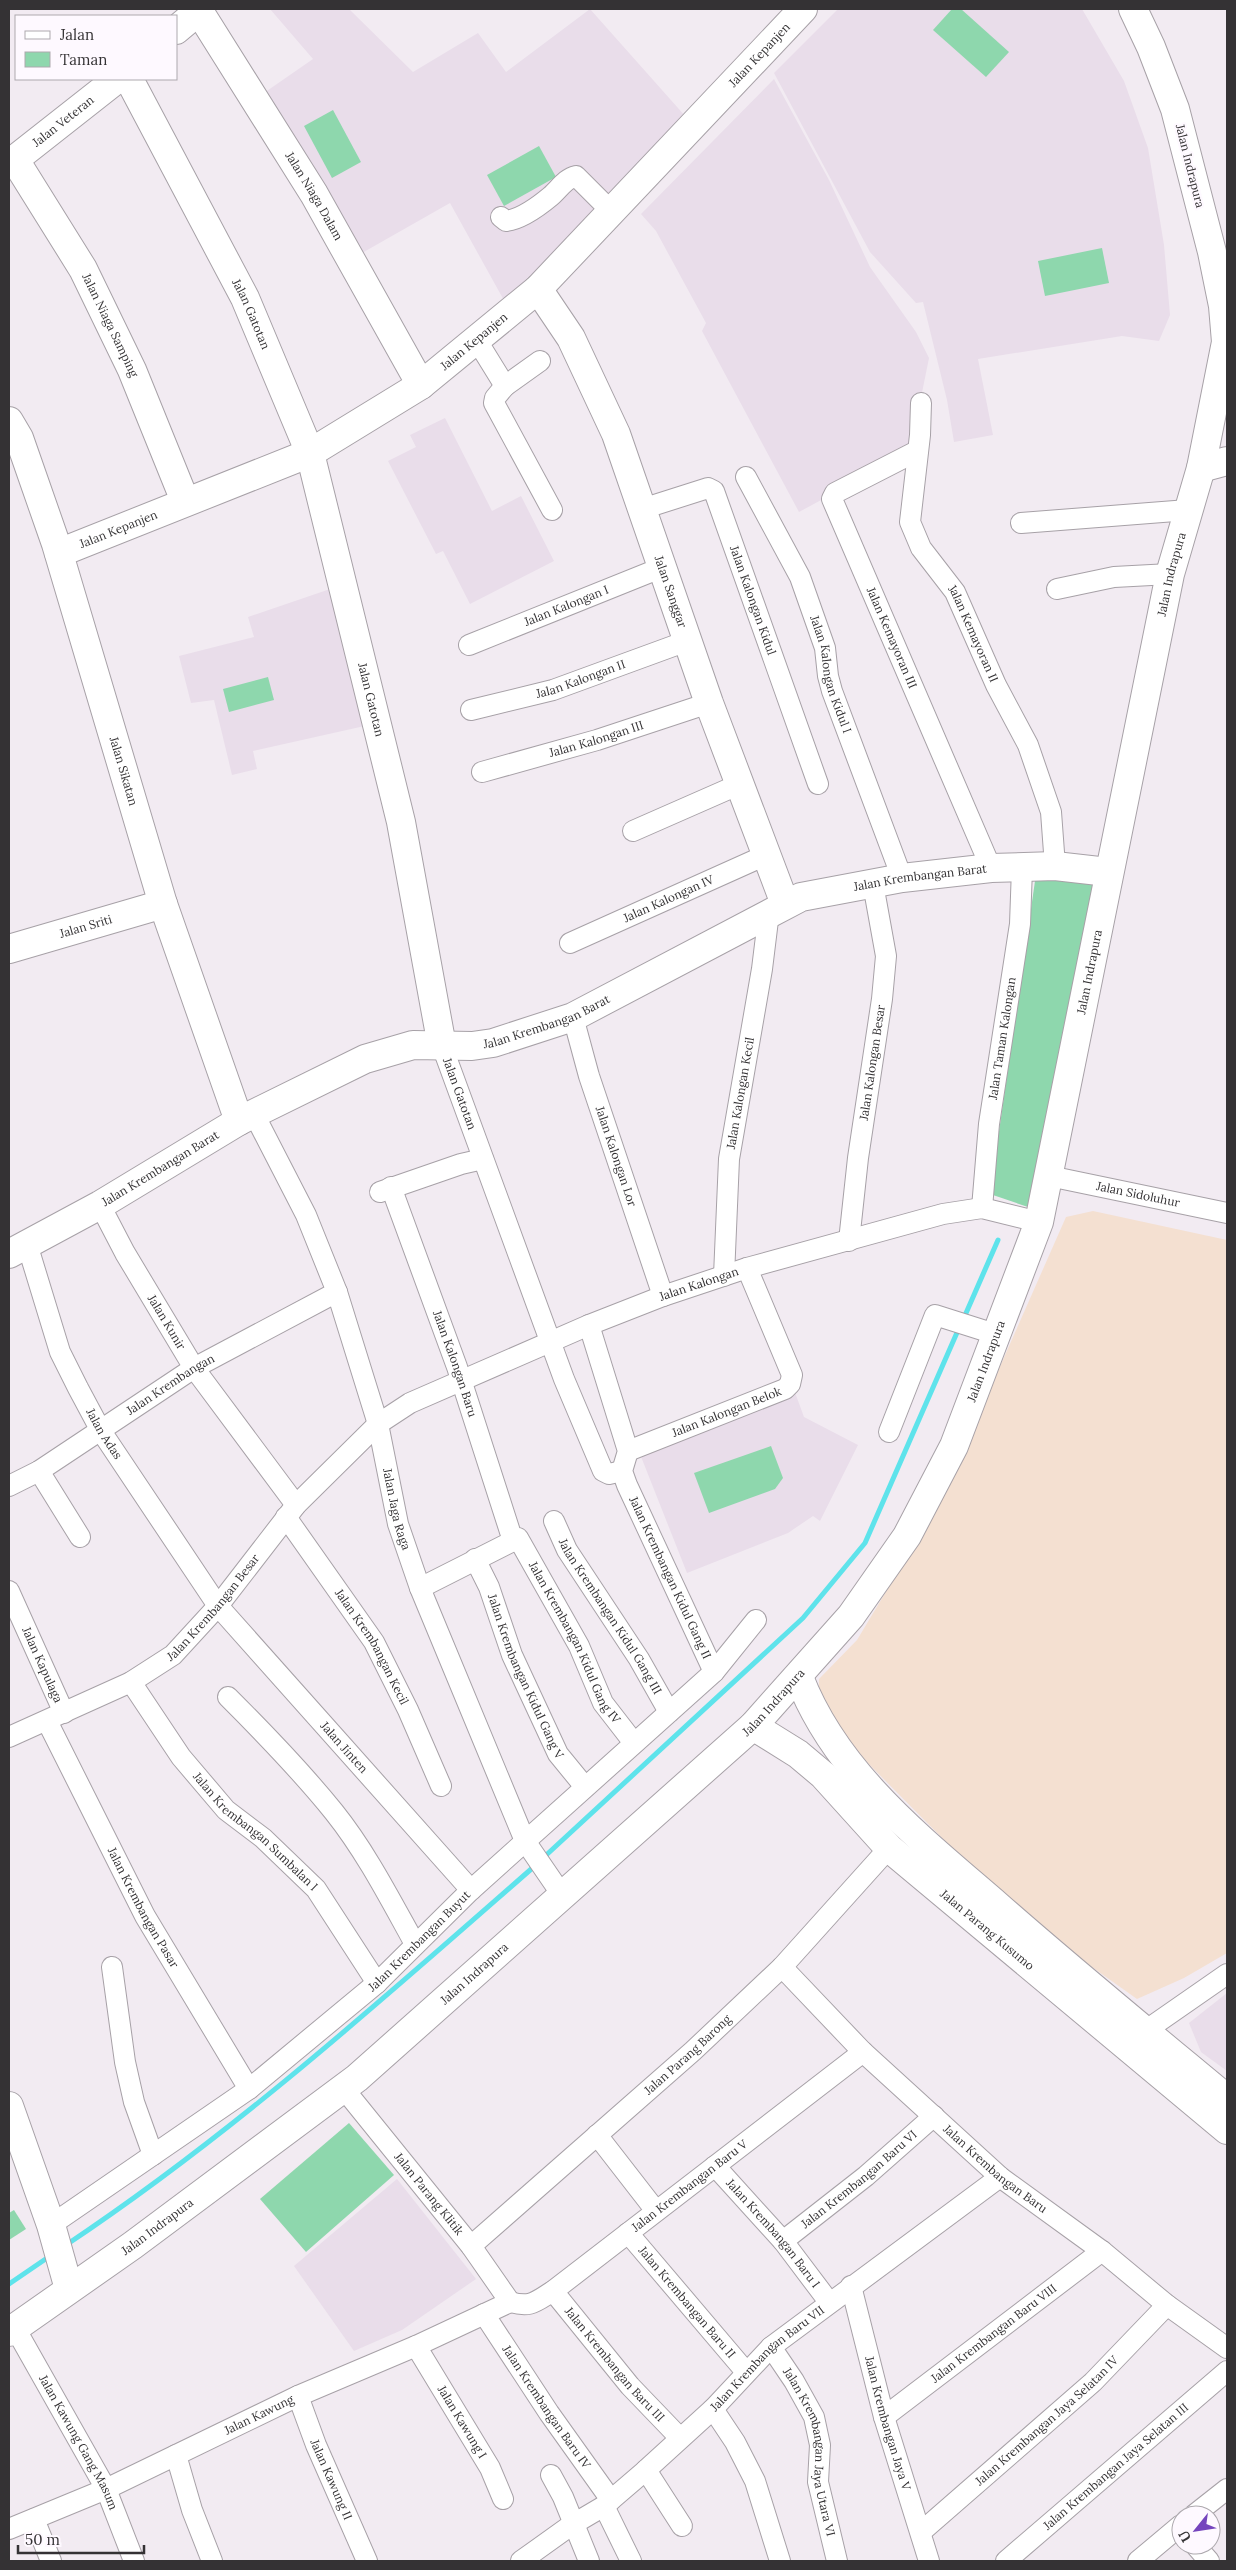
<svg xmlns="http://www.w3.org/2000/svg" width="1236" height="2570" font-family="Lora,serif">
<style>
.built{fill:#e9ddea}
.medical{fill:#f4e0d1}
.green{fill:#8ed7ad}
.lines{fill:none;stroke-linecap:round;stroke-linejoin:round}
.stream{stroke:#5ee3eb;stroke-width:5}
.street-casing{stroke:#a7a1a7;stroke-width:22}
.secondary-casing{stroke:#a7a1a7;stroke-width:30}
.primary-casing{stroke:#a7a1a7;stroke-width:30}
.street{stroke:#fff;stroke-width:20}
.secondary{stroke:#fff;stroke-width:28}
.primary{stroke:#fff;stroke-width:28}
.labels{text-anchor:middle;stroke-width:4.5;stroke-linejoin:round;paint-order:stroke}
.street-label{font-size:12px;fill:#343234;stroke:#fef9ff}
</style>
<rect width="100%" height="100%" fill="#f2ebf2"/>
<!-- built -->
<g class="built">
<polygon points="270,9 349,9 413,72 478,33 506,72 590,9 686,117 506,304 450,203 362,253 261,95 313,59"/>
<polygon points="838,9 1082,9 1124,81 1148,148 1164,245 1170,315 1159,341 1122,336 978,359 993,435 954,442 947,400 923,302 916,303 870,252 774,73"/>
<polygon points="774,79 829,180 870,267 916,332 929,358 910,452 799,512 702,331 706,323 656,231 641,214"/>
<polygon points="445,418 492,511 521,496 554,561 470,604 443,551 436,554 388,461 416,447 410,435"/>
<polygon points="336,587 369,725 253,751 257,769 232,775 214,700 191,703 179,656 254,637 248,617"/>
<polygon points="793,1387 804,1417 858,1445 820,1521 813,1516 788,1533 687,1573 638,1449"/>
<polygon points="1227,1993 1227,2071 1201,2052 1189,2023"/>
<polygon points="397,2179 476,2279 402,2330 354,2351 294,2266"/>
</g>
<!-- medical -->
<polygon class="medical" points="1093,1211 1227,1240 1227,1953 1184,1978 1137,1999 1044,1933 955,1851 838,1733 818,1707 819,1679 857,1640 911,1550 972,1430 1066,1217"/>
<!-- green -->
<g class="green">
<polygon points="952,9 961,9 1009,52 986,77 933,30"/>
<polygon points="333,110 361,162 332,178 304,126"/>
<polygon points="539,146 556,177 504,206 487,175"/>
<polygon points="1102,248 1109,283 1045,296 1038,261"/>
<polygon points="268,677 274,700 229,712 223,689"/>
<polygon points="1035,881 1094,881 1031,1208 990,1194"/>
<polygon points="771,1446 783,1478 775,1489 709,1513 694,1473"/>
<polygon points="349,2123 394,2175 306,2252 260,2199"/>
<polygon points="14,2210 26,2229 9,2240 9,2213"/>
</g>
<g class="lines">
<!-- stream -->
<g class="stream">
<polyline points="963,1320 998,1240"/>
<polyline points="543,1858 803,1618 865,1543 959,1328"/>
<path d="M 66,2245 C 234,2133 385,1997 537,1864"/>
<polyline points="9,2284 50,2256"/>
</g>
<defs>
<g id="street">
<path d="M 501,217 L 506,221 C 522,219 539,206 551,196 C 559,189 566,178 576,176 L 612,212"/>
<polyline points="476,339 505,386 540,361"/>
<polyline points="505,386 495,398 494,403 552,510"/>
<path id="s1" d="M 921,403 L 920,435 L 910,522 L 921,548 L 955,592 L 996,685 L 1028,745 L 1051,812 L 1055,866"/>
<path id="s2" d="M 917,451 L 835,493 L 832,499 L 991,868"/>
<path id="s3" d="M 746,477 L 800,577 L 825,648 L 828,676 L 832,691 L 902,878"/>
<path id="s4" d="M 642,509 L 708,488 L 714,491 L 818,784"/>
<polyline points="1021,523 1188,510"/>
<polyline points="1057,589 1114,577 1170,574"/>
<path id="s5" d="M 469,645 L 663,567"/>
<path id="s6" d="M 471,710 L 553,690 L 687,641"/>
<path id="s7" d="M 482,772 L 597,740 L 709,703"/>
<polyline points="633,831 740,784"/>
<path id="s8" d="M 570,943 L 766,855"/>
<path id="s9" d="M 573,1017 L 589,1076 L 663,1296"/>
<path id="s10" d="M 442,1046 L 564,1379 L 603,1471 L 609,1474 L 622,1471"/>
<path id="s11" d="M 254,1114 L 306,1215 L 337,1292 L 378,1424 L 398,1524 L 420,1588 L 525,1841 L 562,1895"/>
<path id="s12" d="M 1049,1176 L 1227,1213"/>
<path id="s13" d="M 391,1187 L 457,1367 L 513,1541 L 420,1588"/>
<polyline points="380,1192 461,1164 483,1159"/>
<path id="s14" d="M 100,1205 L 125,1253 L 194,1368 L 296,1505"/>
<path id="s15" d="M 982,1208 L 989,1124 L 1020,924 L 1022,868"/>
<path id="s16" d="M 849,1241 L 858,1158 L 882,999 L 886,956 L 873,884"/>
<path id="s17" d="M 27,1244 L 60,1352 L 78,1388 L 101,1431 L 218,1606 L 471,1890"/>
<path id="s18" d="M 724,1276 L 729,1159 L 762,969 L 769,912"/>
<path id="s19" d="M 589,1325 L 628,1451 L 622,1471 L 627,1485 L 714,1672"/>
<polyline points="889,1432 935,1315 995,1334"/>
<path id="s20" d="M 628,1451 L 785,1389 L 790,1384 L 792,1375 L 747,1268"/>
<polyline points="39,1471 80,1537"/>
<path id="s21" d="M 9,1486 L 39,1471 L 194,1368 L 337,1292"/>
<path id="s22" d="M 286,1517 L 374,1642 L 408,1710 L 441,1786"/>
<path id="s23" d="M 554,1521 L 567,1550 L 639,1659 L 669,1712"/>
<path id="s24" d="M 518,1538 L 579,1646 L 603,1703 L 634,1743"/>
<path id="s25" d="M 475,1559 L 489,1587 L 512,1655 L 558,1754 L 585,1787"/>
<path id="s26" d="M 9,1591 L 64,1713"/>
<path id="s27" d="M 131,1682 L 181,1757 L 226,1810 L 263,1838 L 316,1889 L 377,1983"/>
<path d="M 228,1697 C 265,1734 301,1771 334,1812 C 366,1852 390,1899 415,1944"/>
<path id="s28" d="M 47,1721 L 145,1916 L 249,2089"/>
<path id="s29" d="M 9,1737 L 131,1682 L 173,1655 L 218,1606 L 296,1505 L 378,1424 L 410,1403 L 589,1325 L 663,1296 L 747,1268 L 943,1214 L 982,1208 L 1039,1222"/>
<polyline points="112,1967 125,2062 134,2102 153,2155"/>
<path id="s30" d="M 782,1967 L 863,2052 L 1000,2177 L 1102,2251 L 1167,2305 L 1227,2348"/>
<polyline points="1145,2031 1227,1974"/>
<path id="s31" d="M 344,2089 L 471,2246 L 510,2302"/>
<polyline points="597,2135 656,2211"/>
<path id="s32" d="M 715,2166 L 783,2241 L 829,2302"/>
<path id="s33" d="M 51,2225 L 249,2089 L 377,1983 L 471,1890 L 714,1672 L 756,1620"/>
<path id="s34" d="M 628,2233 L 746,2372"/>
<path id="s35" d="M 783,2241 L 866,2176 L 934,2116"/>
<path id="s36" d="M 471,2246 L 693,2051 L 782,1967 L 889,1848"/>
<path id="s37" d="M 851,2286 L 884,2417 L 929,2561"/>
<path id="s38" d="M 553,2291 L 630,2386 L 680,2438"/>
<path id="s39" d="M 510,2302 C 531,2308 535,2302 553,2291 L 863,2052"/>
<path id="s40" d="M 484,2314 L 549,2413 L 611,2500"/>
<path id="s41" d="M 15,2328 L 106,2489 L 134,2561"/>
<path id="s42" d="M 416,2346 L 490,2468 L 503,2499"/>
<path id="s43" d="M 771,2347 L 794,2381 L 814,2417 L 820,2445 L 818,2482 L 837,2561"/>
<path id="s44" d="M 298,2396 L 316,2445 L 367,2561"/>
<polyline points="713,2409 735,2442 755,2481 780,2561"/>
<path id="s45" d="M 884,2417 L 1102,2251"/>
<polyline points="176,2455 192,2510 212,2561"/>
<polyline points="646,2470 682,2526"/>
<polyline points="551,2475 563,2497 589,2561"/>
<polyline points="604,2506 631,2561"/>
<polyline points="1194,2515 1227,2489"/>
<polyline points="34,2519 51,2561"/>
<path id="s46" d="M 9,2529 L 106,2489 L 298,2396 L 416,2346 L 510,2302"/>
<path id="s47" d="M 921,2532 L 1093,2382 L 1167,2305"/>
<polyline points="1195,2545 1209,2561"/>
<path id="s48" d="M 521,2561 L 570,2526 L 604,2506 L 646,2470 L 713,2409 L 771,2347 L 1000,2177"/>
<path id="s49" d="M 1006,2561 L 1227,2371"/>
<polyline points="1138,2561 1181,2525"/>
</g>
<g id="secondary">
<path id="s50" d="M 199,11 L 314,194 L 421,385"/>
<path id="s51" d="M 129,79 L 245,298 L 310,453 L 401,822 L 442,1046"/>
<path id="s52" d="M 15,160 L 83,269 L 132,370 L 185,501"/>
<path id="s53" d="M 538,289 L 571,338 L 616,434 L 709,703 L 785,904"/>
<path id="s54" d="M 9,421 L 19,438 L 56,544 L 163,904 L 239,1121"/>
<polyline points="1201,468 1227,461"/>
<path id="s55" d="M 59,553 L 310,453 L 421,385 L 538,289 L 803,9"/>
<path id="s56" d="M 9,949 L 163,904"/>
<path id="s57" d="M 9,1254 L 100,1205 L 239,1121 L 365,1059 L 413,1045 L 472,1046 L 493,1043 L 573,1017 L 801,897 L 902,878 L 991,868 L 1055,866 L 1108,872"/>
<path d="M 799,1677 C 836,1774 922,1840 998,1906 C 1073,1972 1150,2035 1227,2099"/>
<path id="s58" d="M 753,1726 L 798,1754 L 823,1775 L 889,1848 L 1227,2130"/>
<polyline points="9,2106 51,2225 69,2289"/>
</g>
<g id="primary">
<polyline points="176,30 201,9"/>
<path id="s59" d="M 9,164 L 117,79"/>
<path id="s60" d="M 9,2332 L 133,2245 L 357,2078 L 753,1726 L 851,1616 L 907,1536 L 954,1446 L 1039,1222 L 1170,574 L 1201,468 L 1226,342 L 1223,306 L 1212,252 L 1175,109 L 1151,47 L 1133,9"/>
</g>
</defs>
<!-- street casing -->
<use href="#street" class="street-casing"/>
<!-- secondary casing -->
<use href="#secondary" class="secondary-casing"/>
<!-- primary casing -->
<use href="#primary" class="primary-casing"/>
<!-- street -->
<use href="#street" class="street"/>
<!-- secondary -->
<use href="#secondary" class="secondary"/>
<!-- primary -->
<use href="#primary" class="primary"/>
</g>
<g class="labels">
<!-- street labels -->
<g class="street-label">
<text dy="4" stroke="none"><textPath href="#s55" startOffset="874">Jalan Kepanjen</textPath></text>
<text dy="4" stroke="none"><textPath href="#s59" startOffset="69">Jalan Veteran</textPath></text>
<text transform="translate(1190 166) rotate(76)" y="4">Jalan Indrapura</text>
<text dy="4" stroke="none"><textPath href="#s50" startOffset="218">Jalan Niaga Dalam</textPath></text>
<text dy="4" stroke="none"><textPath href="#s51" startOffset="265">Jalan Gatotan</textPath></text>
<text dy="4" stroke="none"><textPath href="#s52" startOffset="191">Jalan Niaga Samping</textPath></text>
<text dy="4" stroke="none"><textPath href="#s55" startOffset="469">Jalan Kepanjen</textPath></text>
<text dy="4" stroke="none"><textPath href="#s55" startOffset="64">Jalan Kepanjen</textPath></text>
<text dy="4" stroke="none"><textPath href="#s60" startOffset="2208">Jalan Indrapura</textPath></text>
<text dy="4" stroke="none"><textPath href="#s53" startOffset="332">Jalan Sanggar</textPath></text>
<text dy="4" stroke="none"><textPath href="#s4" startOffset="192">Jalan Kalongan Kidul</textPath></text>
<text dy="4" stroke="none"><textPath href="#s5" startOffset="105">Jalan Kalongan I</textPath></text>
<text dy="4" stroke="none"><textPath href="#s1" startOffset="249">Jalan Kemayoran II</textPath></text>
<text dy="4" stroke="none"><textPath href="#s2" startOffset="250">Jalan Kemayoran III</textPath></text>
<text dy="4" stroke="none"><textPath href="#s3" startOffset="216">Jalan Kalongan Kidul I</textPath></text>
<text dy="4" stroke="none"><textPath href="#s6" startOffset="114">Jalan Kalongan II</textPath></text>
<text dy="4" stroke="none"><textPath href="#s51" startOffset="670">Jalan Gatotan</textPath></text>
<text dy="4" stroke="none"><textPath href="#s7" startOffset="119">Jalan Kalongan III</textPath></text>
<text dy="4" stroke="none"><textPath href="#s54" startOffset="369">Jalan Sikatan</textPath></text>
<text dy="4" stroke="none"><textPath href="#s57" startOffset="999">Jalan Krembangan Barat</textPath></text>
<text dy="4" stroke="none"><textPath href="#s8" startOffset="108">Jalan Kalongan IV</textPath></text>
<text dy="4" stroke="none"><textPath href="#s56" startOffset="80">Jalan Sriti</textPath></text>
<text dy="4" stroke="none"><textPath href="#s60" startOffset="1802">Jalan Indrapura</textPath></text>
<text dy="4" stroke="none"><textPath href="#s57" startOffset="594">Jalan Krembangan Barat</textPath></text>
<text dy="4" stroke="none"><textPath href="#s15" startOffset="171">Jalan Taman Kalongan</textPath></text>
<text dy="4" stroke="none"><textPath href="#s16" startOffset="180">Jalan Kalongan Besar</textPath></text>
<text dy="4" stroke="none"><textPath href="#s18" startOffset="184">Jalan Kalongan Kecil</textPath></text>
<text dy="4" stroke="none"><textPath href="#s10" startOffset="51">Jalan Gatotan</textPath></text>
<text dy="4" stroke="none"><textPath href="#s9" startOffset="146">Jalan Kalongan Lor</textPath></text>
<text dy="4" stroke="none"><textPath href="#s57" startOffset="174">Jalan Krembangan Barat</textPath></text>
<text dy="4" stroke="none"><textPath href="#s12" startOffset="91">Jalan Sidoluhur</textPath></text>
<text dy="4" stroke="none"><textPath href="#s29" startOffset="844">Jalan Kalongan</textPath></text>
<text dy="4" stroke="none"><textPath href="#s14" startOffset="135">Jalan Kunir</textPath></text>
<text dy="4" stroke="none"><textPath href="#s60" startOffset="1398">Jalan Indrapura</textPath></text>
<text dy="4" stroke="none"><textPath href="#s13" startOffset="188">Jalan Kalongan Baru</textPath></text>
<text dy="4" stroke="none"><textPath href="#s21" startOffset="191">Jalan Krembangan</textPath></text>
<text dy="4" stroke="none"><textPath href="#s20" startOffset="106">Jalan Kalongan Belok</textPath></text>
<text dy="4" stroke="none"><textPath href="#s17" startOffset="206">Jalan Adas</textPath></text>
<text dy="4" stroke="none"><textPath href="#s11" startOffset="422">Jalan Jaga Raga</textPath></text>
<text dy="4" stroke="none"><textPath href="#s19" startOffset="270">Jalan Krembangan Kidul Gang II</textPath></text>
<text dy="4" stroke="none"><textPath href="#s29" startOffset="246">Jalan Krembangan Besar</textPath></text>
<text dy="4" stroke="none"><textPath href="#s23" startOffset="111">Jalan Krembangan Kidul Gang III</textPath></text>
<text dy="4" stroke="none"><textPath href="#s24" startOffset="119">Jalan Krembangan Kidul Gang IV</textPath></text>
<text dy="4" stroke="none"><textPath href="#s22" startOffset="156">Jalan Krembangan Kecil</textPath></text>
<text dy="4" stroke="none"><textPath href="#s26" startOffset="81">Jalan Kapulaga</textPath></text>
<text dy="4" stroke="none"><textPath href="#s25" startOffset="128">Jalan Krembangan Kidul Gang V</textPath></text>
<text dy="4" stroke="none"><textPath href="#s60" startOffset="992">Jalan Indrapura</textPath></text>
<text dy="4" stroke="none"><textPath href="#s17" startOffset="602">Jalan Jinten</textPath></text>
<text dy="4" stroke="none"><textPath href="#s27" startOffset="196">Jalan Krembangan Sumbalan I</textPath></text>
<text dy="4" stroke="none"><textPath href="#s28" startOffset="210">Jalan Krembangan Pasar</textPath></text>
<text dy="4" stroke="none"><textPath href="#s58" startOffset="312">Jalan Parang Kusumo</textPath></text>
<text dy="4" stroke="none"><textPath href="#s33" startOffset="466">Jalan Krembangan Buyut</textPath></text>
<text dy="4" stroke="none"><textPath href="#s60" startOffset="588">Jalan Indrapura</textPath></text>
<text dy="4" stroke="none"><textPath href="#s36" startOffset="289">Jalan Parang Barong</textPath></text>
<text dy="4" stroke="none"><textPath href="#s30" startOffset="294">Jalan Krembangan Baru</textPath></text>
<text dy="4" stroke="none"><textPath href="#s35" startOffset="98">Jalan Krembangan Baru VI</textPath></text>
<text dy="4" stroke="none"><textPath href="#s39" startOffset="219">Jalan Krembangan Baru V</textPath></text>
<text dy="4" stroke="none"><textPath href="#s31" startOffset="135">Jalan Parang Klitik</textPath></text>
<text dy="4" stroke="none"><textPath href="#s60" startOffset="182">Jalan Indrapura</textPath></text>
<text dy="4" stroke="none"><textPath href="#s32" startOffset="89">Jalan Krembangan Baru I</textPath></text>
<text dy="4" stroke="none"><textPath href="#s34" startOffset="91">Jalan Krembangan Baru II</textPath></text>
<text dy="4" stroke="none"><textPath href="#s45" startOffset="138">Jalan Krembangan Baru VIII</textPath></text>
<text dy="4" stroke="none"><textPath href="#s48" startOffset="320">Jalan Krembangan Baru VII</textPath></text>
<text dy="4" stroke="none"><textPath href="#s38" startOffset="96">Jalan Krembangan Baru III</textPath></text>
<text dy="4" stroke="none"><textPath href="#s40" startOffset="112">Jalan Krembangan Baru IV</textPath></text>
<text dy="4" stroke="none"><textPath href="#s46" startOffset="275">Jalan Kawung</textPath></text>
<text dy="4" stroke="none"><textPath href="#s47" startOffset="168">Jalan Krembangan Jaya Selatan IV</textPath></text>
<text dy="4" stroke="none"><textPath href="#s42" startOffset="89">Jalan Kawung I</textPath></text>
<text dy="4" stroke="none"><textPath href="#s37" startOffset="142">Jalan Krembangan Jaya V</textPath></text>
<text dy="4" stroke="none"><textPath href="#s41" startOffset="131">Jalan Kawung Gang Masum</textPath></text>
<text dy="4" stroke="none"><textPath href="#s43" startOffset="115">Jalan Krembangan Jaya Utara VI</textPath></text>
<text dy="4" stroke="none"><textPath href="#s49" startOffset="145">Jalan Krembangan Jaya Selatan III</textPath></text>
<text dy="4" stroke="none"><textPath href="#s44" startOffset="90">Jalan Kawung II</textPath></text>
</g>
</g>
<!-- border -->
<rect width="1236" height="2570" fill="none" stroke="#343234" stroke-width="20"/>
<!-- legend -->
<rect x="15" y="15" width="162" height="65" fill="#fef9ff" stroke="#ada9ae"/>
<rect x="25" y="31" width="25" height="8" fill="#ffffff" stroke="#ada9ae"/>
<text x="60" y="40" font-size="15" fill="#343234">Jalan</text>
<rect x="25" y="52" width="25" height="15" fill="#8ed7ad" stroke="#ada9ae"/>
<text x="60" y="65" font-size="15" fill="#343234">Taman</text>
<!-- north arrow -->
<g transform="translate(1196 2530) rotate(240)"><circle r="24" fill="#fef9ff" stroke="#ada9ae"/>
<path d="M0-4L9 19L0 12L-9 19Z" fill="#7545bd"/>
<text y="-8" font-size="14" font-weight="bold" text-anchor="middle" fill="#343234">U</text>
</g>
<!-- scale -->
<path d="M18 2545v8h126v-8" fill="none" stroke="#343234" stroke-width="2.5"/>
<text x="25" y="2545" font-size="15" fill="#343234" stroke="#fef9ff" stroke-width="4" paint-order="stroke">50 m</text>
</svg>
